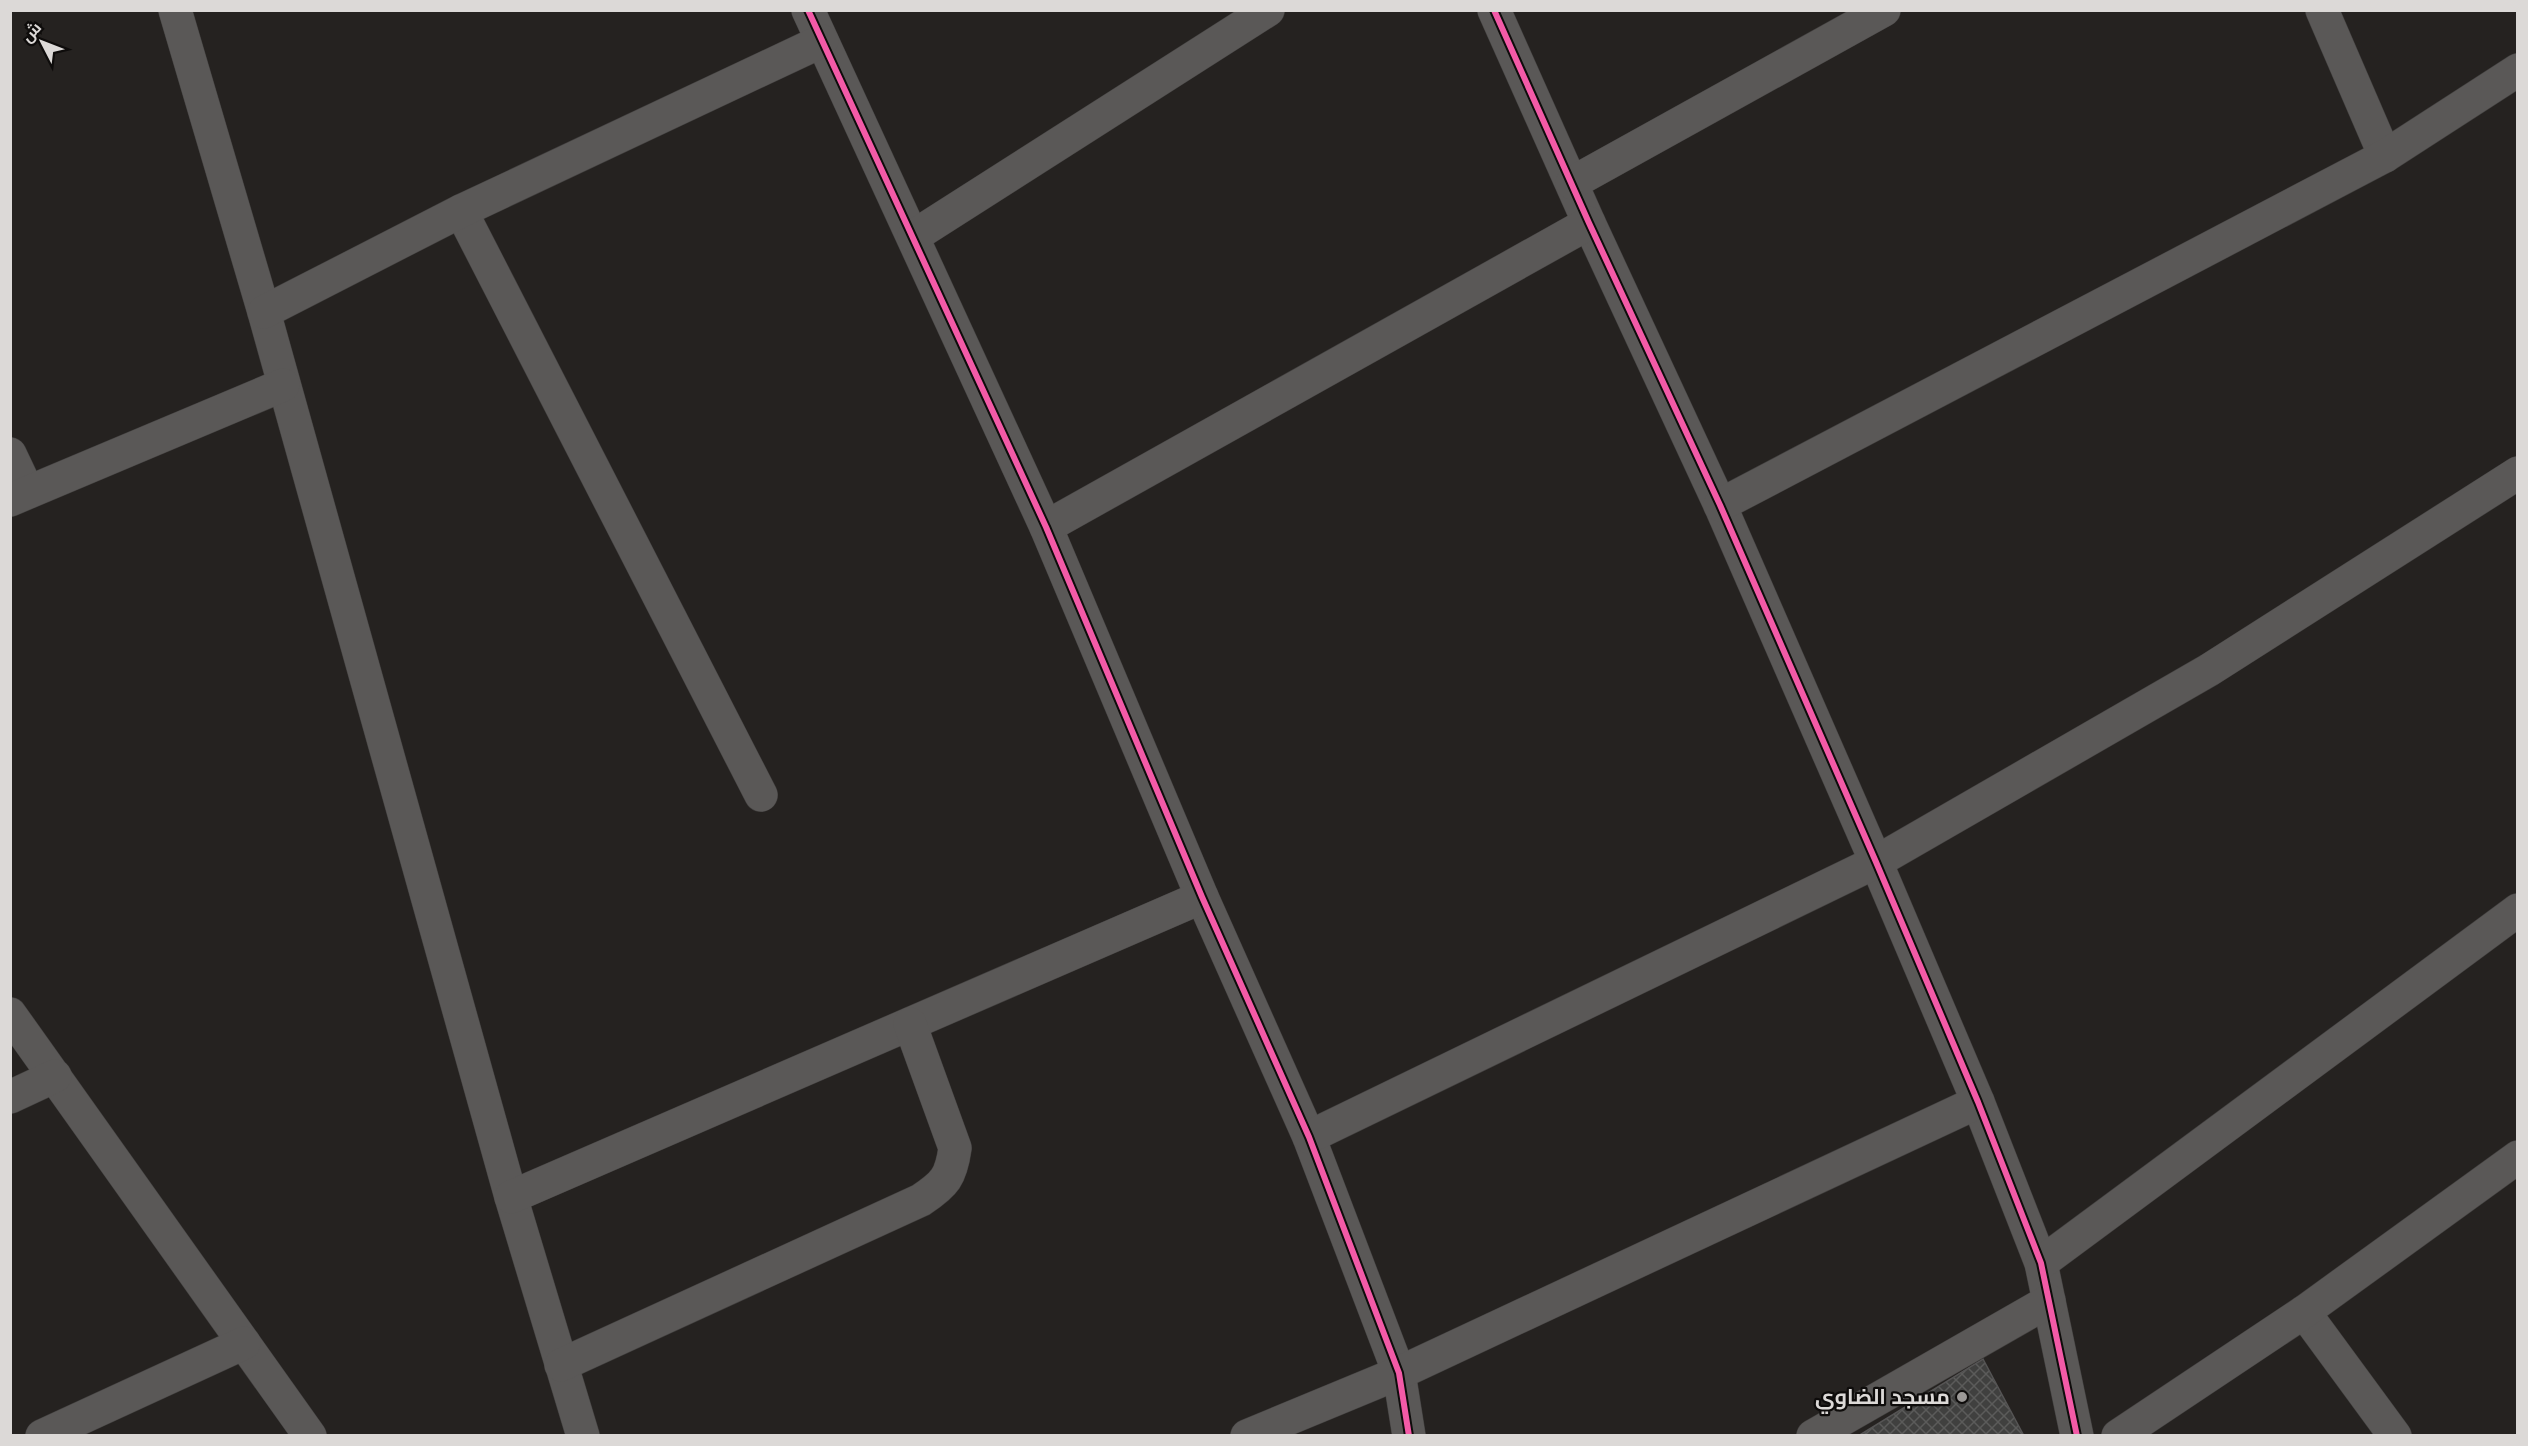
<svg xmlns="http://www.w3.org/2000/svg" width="2528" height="1446" font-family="'PT Serif',Cairo,serif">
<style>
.building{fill:url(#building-cross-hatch);stroke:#555454;stroke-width:1.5}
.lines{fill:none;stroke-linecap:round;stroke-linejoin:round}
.minor-casing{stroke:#413f3e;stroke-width:34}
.minor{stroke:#5a5857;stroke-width:33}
.cycleway-casing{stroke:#0e0c0b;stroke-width:10}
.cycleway{stroke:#f35aa7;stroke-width:6}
.poi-dot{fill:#9c9997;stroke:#0e0c0b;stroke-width:2}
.labels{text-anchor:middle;stroke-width:4.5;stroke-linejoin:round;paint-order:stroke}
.poi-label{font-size:21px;font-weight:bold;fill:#dcd9d7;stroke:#0e0c0b;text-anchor:end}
</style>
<defs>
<pattern id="building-cross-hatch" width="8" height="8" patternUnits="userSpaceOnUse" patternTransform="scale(1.5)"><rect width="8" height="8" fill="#40403f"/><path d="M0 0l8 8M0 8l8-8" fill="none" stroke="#5b5b5a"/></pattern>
</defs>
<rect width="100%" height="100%" fill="#252220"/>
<!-- building -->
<polygon class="building" points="1983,1359 2024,1436 1858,1436"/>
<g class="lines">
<defs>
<g id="minor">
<polyline points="175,10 264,312 511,1197 583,1436"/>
<polyline points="808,10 1046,527 1202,897 1309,1137 1399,1373 1409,1436"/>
<polyline points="1494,10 1589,223 1720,505 1876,862 1978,1102 2041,1263 2077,1436"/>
<polyline points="2322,10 2385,156"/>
<polyline points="1572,183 1884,10"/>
<polyline points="461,211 761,795"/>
<polyline points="914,236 1268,10"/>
<polyline points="264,312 461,211 822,41"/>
<polyline points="10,454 28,492"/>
<polyline points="10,500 283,385"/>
<polyline points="1720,505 2385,156 2518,70"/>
<polyline points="1046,527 1589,223"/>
<polyline points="10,1014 310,1436"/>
<polyline points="10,1097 55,1076"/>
<polyline points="1309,1137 1876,862 2209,670 2518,473"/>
<polyline points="511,1197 1202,897"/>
<polyline points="2041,1263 2518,910"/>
<polyline points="2304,1312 2395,1436"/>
<path d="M 561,1365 L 921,1200 C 945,1184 951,1177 955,1148 L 910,1024"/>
<polyline points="42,1436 244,1343"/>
<polyline points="1247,1436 1399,1373 1978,1102"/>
<polyline points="1813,1436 2049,1301"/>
<polyline points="2118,1436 2304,1312 2518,1157"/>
</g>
</defs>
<!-- minor casing -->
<use href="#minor" class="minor-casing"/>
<!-- minor -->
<use href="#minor" class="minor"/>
<defs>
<g id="cycleway">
<polyline points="808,10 1046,527 1202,897 1309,1137 1399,1373 1409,1436"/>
<polyline points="1494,10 1589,223 1720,505 1876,862 1978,1102 2041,1263 2077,1436"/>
</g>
</defs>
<!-- cycleway casing -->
<use href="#cycleway" class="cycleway-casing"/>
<!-- cycleway -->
<use href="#cycleway" class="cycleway"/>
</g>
<!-- markers -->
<circle class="poi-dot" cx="1962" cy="1397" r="6"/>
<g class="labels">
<!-- poi labels -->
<g class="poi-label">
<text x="1950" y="1404">مسجد الضاوي</text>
</g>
</g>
<!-- border -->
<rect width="2528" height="1446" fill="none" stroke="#dcd9d7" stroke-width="24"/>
<!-- north arrow -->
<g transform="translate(42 42) rotate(312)" stroke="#0e0c0b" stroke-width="4.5" paint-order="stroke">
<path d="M0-4.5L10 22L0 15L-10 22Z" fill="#dcd9d7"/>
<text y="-9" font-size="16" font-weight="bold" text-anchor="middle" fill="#dcd9d7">ش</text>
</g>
</svg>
